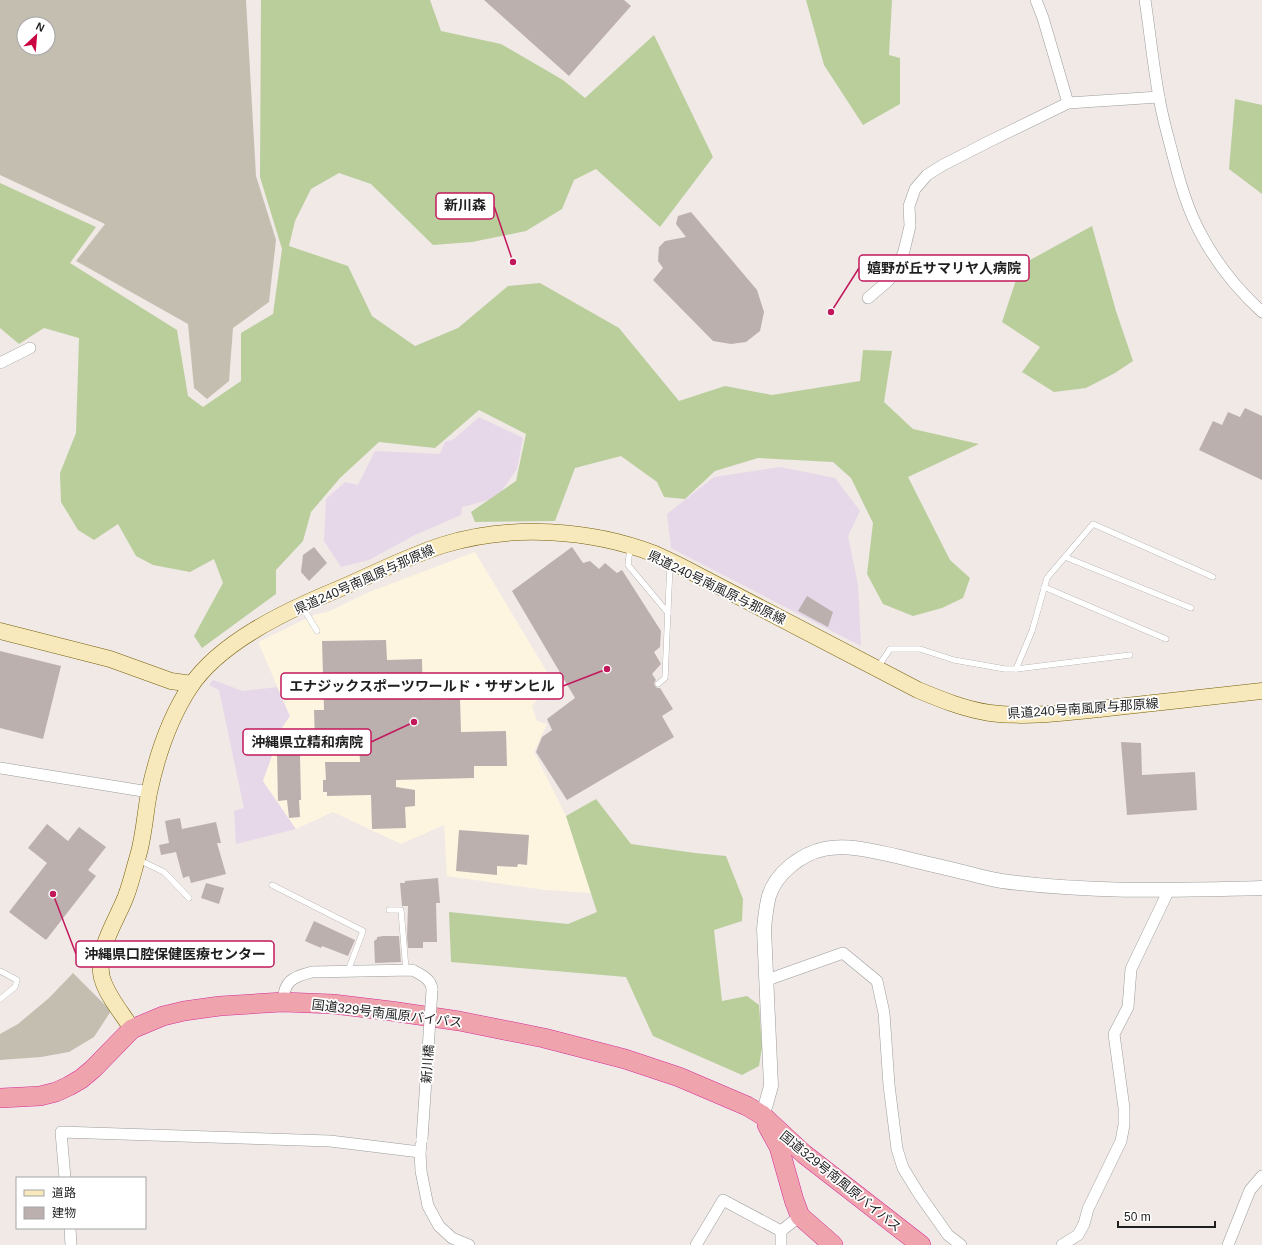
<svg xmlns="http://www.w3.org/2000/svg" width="1262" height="1245" font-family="Arial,'Noto Sans JP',sans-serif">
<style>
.industrial{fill:#e7d8e9}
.education{fill:#fef5e1}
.construction{fill:#c4beb1;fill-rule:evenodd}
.forest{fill:#bace9c}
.building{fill:#bcb0af}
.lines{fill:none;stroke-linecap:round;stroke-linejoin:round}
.service-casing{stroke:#9c9c9c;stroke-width:6}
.minor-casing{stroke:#9c9c9c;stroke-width:12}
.tertiary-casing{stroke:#9c9c9c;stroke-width:15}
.secondary-casing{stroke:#755f08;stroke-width:17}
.trunk-casing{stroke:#d62b99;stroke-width:20}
.service{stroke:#fff;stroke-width:5.5}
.minor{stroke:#fff;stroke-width:11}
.tertiary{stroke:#fff;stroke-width:14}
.secondary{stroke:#f8e9bc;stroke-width:16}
.trunk{stroke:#efa4ad;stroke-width:19}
.minor-bridge-casing{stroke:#9c9c9c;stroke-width:12;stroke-linecap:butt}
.minor-bridge{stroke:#fff;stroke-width:11}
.labels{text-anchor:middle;stroke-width:3.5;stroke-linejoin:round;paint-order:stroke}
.street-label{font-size:13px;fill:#1f1f1f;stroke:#fff}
.leader{fill:none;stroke:#c2185b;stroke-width:1.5}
.callout-dot{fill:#c2185b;stroke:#fff;stroke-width:1.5}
.callout{fill:#fff;stroke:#c2185b;stroke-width:1.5}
.callout-label{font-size:14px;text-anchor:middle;font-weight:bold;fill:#1f1f1f}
</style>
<rect width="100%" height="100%" fill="#f0e9e6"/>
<!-- industrial -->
<g class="industrial">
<polygon points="479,417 523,438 517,469 497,498 462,507 461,515 415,535 369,560 341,567 324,541 326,499 345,482 358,485 375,451 440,454 445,442 454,439"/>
<polygon points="780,467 835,478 860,511 848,536 858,585 861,646 671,548 667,514 714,477"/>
<polygon points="213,680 243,691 277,687 290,716 282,728 263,781 296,829 236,844 234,811 244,808 219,690 209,685"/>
</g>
<!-- education -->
<polygon class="education" points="475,552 553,682 532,706 537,721 547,724 534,752 566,816 591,893 545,890 447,876 444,825 401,844 333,812 296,829 263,781 282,728 290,716 258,642 314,615 330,611 369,592"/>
<!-- construction -->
<g class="construction">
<path d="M 0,0 L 246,0 L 256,176 L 276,240 L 269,302 L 233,328 L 229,381 L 207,399 L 194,388 L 188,324 L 76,261 L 105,224 L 0,175 ZM 24,24 L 48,24 L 48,48 L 24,48 Z"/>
<polygon points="73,973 111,1011 94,1037 69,1052 41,1057 0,1060 0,1034 18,1024 49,998"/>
</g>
<!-- forest -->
<g class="forest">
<polygon points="261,0 430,0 441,31 501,44 563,80 585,98 654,35 713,157 660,227 596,169 574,180 562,209 526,231 472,242 433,245 371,184 339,173 311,189 295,221 289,246 348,266 372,316 415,346 458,328 508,286 540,283 619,328 679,401 725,386 772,395 860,381 863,350 892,351 884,402 913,429 979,444 908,477 950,560 970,578 963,598 942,608 913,616 883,604 867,574 873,523 851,478 833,462 758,458 715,471 685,499 664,497 657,482 621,456 575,468 555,521 475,522 471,512 516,481 526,434 479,410 435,448 379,442 340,478 311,512 303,541 276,570 276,594 202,648 194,636 223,583 214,559 190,572 153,565 136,556 118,524 94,540 78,530 61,502 60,473 76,433 79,338 44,328 19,344 0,328 0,183 96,227 70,263 177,330 188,396 203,407 241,381 241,333 273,314 282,249 260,177"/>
<polygon points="806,0 892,0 889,55 900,58 900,104 863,125 824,65"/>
<polygon points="1235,99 1262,105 1262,194 1229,169"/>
<polygon points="1092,226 1116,311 1133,361 1115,373 1086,388 1054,392 1022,372 1040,347 1002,322 1021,265"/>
<polygon points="596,799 631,844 695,853 726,856 743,899 742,921 714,930 722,1001 747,996 759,1005 762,1047 759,1066 742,1075 653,1036 626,977 451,962 449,912 568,924 597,912 566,816"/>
</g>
<!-- building -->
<g class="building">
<polygon points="484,0 624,0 631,6 569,76"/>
<polygon points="691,212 757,290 764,312 760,331 746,342 731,344 713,341 653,280 663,268 658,261 659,247 665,241 686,237 676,224 678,216"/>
<polygon points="1245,408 1262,416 1262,480 1199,450 1213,421 1222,425 1228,412 1240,417"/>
<polygon points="314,547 327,563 309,581 301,572 303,555"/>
<polygon points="572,547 583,563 590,561 599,569 605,563 617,573 622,570 661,631 660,647 654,652 661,664 652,674 656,680 654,683 655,686 657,688 660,688 673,709 662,716 674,737 567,800 536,752 542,737 552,730 547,719 575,698 512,591"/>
<polygon points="807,596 833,612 828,627 798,611"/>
<polygon points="386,640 387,660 422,659 423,700 460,699 461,732 506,731 507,766 474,766 474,778 396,780 396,787 415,790 415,806 405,807 406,828 372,829 371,795 327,796 327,792 323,792 323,780 326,780 325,762 360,762 359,741 315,742 314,710 324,710 322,641"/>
<polygon points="0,651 61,666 43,739 0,728"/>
<polygon points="1121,742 1141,743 1142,775 1195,772 1197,810 1127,815"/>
<polygon points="277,755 300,755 301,800 299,800 300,817 289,818 287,800 278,801"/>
<polygon points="180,818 182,829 216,822 221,843 217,843 226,874 191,883 189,876 183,878 176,852 161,855 159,845 169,843 165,821"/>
<polygon points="47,824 68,841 79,827 106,847 88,870 96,876 46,940 9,912 47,863 28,848"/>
<polygon points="459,830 529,835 527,865 518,864 517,867 497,866 497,875 456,871"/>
<polygon points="438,878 440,903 436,903 437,942 423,942 423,948 408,948 407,936 408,906 402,906 400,883 405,883 405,881"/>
<polygon points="206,883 224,888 219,904 201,898"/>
<polygon points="314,921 355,940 348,956 322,946 321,948 305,941"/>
<polygon points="383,936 399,936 401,962 375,963 374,941 377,939 377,937"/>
</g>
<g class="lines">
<defs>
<g id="service">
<polyline points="630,548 628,565 668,613"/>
<polyline points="1065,557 1191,608"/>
<polyline points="1044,587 1166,639"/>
<polyline points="302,606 317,631"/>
<polyline points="878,667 890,649 920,649 954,660 1005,669 1016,669 1032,631 1047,578 1093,524 1213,577"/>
<polyline points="1016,669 1130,655"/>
<polyline points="658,684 665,678 670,564"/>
<polyline points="139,860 164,872 189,898"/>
<polyline points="272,885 363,931 348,971"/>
<polyline points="389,910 401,910 406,970"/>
<polyline points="0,971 17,980 15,987 0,999"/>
</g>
<g id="minor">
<polyline points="1036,0 1043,18 1068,103"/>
<path d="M 1145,0 C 1150,32 1153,65 1159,97 C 1162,116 1168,136 1173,156 C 1180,183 1188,211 1202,236 C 1217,264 1238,290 1262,312"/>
<polyline points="868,298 888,281 897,268 904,251 910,226 909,206 915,189 927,175 943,165 990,141 1068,103 1159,97"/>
<polyline points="0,363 30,348"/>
<polyline points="0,768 149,792"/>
<polyline points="767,980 843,953 877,981 884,1013 889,1085 897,1149 903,1168 919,1194 948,1235 961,1245"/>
<path d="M 283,1002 C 284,981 292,977 312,972 L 412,970 C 420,974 432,979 432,990"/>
<polyline points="421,1145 420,1152 421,1171 428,1206 439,1226 452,1238 469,1245"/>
<polyline points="65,1178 61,1132 330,1141 420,1152"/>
<polyline points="70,1228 71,1245"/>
<polyline points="696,1245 723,1200 781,1231 800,1216"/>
<polyline points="781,1245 781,1231"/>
<polyline points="1062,1245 1078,1235 1084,1224 1088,1209 1121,1141 1124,1125 1124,1108 1114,1034 1128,1007 1131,969 1166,896 1167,890"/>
<polyline points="1228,1245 1250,1190 1262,1176"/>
</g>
<path id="tertiary" d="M 762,1115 L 766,1104 L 771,1086 L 764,929 C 765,918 766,907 769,896 C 776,873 801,854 824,849 C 848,844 873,851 896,856 C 919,862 943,867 967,873 C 978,876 990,879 1002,881 C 1088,893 1175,890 1262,888"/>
<g id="secondary">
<polyline points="0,631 110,659 171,681 192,684"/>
<path d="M 132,1029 C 122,1013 107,996 102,978 C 95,951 117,920 126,896 C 131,883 134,869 138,856 C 144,836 145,814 149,793 C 157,755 169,719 190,687 C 220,642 286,611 334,591 C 370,576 405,557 443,545 C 511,524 590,529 655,554 C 666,559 677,564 688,570 L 918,690 C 942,700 964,709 990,713 C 1027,718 1071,712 1108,708 C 1159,702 1211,697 1262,691"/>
</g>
<g id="trunk">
<polyline points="1,1098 40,1096 56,1092 69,1086 81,1079 93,1069 132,1029 163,1016 184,1011 220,1006 283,1002 333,1004 391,1011 459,1021 544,1038 625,1059 679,1077 747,1106 762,1115 804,1154 921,1245"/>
<polyline points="767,1125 779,1147 794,1200 800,1216 833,1245"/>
</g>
</defs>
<!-- service casing -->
<use href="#service" class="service-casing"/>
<!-- minor casing -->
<use href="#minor" class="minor-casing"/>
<!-- tertiary casing -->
<use href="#tertiary" class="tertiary-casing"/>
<!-- secondary casing -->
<use href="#secondary" class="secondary-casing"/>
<!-- trunk casing -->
<use href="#trunk" class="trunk-casing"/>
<!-- service -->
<use href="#service" class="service"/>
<!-- minor -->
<use href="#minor" class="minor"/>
<!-- tertiary -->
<use href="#tertiary" class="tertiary"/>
<!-- secondary -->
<use href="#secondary" class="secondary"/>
<!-- trunk -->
<use href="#trunk" class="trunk"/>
<defs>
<polyline id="minor-bridge" points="422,1139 432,990"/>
</defs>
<!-- minor-bridge casing -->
<use href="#minor-bridge" class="minor-bridge-casing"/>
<!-- minor-bridge -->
<use href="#minor-bridge" class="minor-bridge"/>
</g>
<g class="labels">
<!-- street labels -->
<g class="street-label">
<text transform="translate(364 579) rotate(-24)" y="5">県道240号南風原与那原線</text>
<text transform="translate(717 587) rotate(26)" y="5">県道240号南風原与那原線</text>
<text transform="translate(1083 708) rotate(-4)" y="5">県道240号南風原与那原線</text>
<text transform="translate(387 1013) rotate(7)" y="5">国道329号南風原バイパス</text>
<text transform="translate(427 1064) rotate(-86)" y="5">新川橋</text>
<text transform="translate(841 1181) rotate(39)" y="5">国道329号南風原バイパス</text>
</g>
</g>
<!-- callouts -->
<path class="leader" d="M513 262L494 206M831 312L859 268M607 669L563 686M414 722L371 742M53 894L76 954"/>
<g class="callout-dot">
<circle cx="513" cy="262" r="4"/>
<circle cx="831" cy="312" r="4"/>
<circle cx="607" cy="669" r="4"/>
<circle cx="414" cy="722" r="4"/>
<circle cx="53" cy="894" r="4"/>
</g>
<g class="callout">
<rect x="436" y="193" width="58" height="26" rx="4"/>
<rect x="859" y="255" width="170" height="26" rx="4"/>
<rect x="281" y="673" width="282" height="26" rx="4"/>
<rect x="243" y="729" width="128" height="26" rx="4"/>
<rect x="76" y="941" width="198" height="26" rx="4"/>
</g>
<g class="callout-label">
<text x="465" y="210">新川森</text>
<text x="944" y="273">嬉野が丘サマリヤ人病院</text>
<text x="422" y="691">エナジックスポーツワールド・サザンヒル</text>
<text x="307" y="747">沖縄県立精和病院</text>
<text x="175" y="959">沖縄県口腔保健医療センター</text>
</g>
<!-- legend -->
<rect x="16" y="1177" width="130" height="52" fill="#ffffff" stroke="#a5a5a5"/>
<rect x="24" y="1190" width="20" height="6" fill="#f8e9bc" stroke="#a5a5a5"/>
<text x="52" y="1197" font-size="12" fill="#1f1f1f">道路</text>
<rect x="24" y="1207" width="20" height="12" fill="#bcb0af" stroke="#a5a5a5"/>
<text x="52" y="1217" font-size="12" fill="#1f1f1f">建物</text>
<!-- north arrow -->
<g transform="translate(36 36) rotate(26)"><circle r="19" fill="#ffffff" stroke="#a5a5a5"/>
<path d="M0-3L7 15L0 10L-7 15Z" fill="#c90641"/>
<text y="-6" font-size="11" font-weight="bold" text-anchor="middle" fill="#1f1f1f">N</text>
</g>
<!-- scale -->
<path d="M1118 1221v6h97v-6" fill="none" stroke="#1f1f1f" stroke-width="2"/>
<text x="1124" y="1221" font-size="12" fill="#1f1f1f" stroke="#ffffff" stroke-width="3" paint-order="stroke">50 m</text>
</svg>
